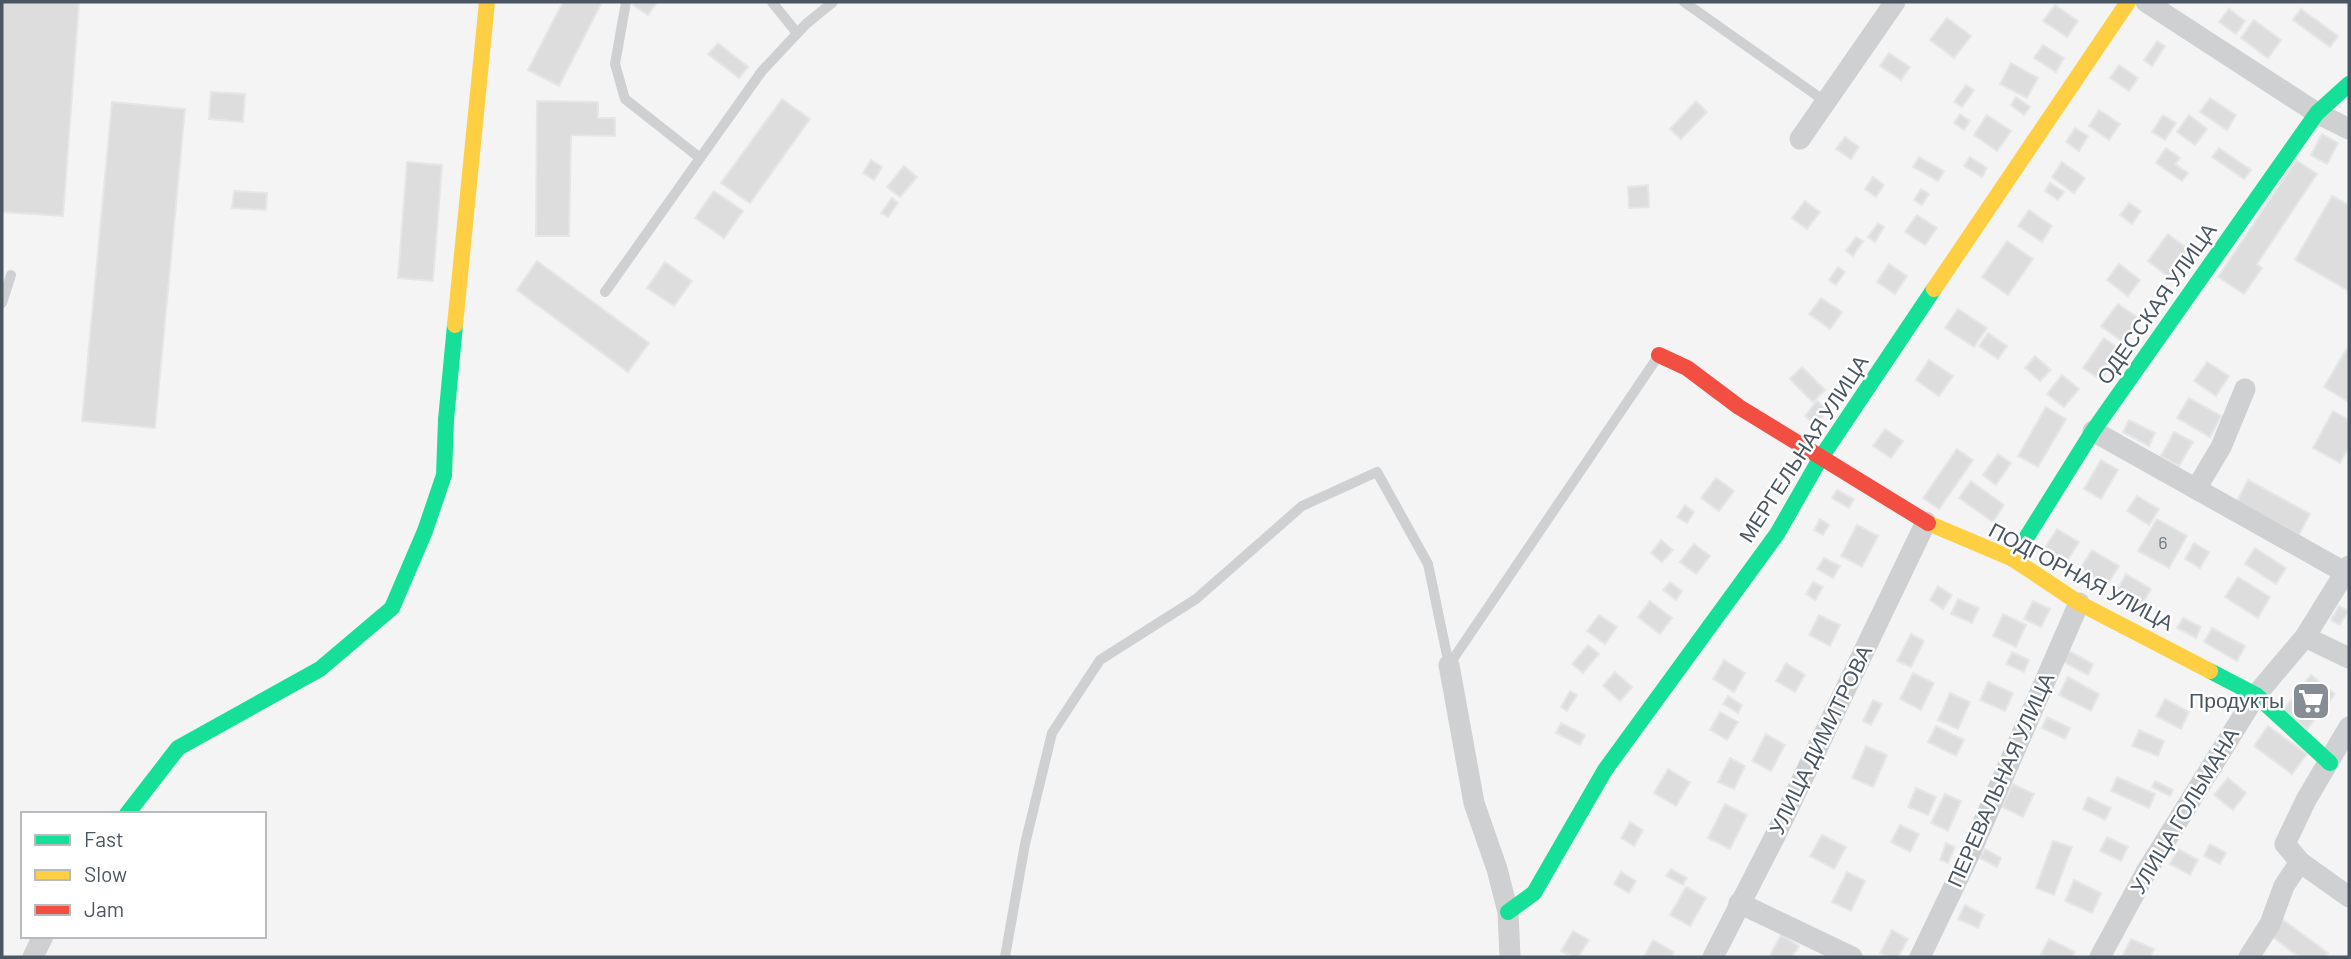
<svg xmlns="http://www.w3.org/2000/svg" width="2351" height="959" font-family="Barlow,sans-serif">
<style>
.building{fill:#ddddde;stroke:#e5e6e7;stroke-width:2}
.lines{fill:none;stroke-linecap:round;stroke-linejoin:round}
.lane{stroke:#ced0d2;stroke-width:10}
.street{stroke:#ced0d2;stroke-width:21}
.fast{stroke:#16e098;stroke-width:16}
.slow{stroke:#ffcf43;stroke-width:16}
.jam{stroke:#f24e42;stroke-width:16}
.labels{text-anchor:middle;stroke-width:5;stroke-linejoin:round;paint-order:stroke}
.number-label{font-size:18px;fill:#707881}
.street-label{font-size:21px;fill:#4a5661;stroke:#fff}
.poi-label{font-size:21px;fill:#4a5661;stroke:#fff;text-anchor:end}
</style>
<rect width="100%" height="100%" fill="#f4f4f4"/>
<!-- building -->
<g class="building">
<polygon points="2,2 79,2 63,216 2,212"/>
<polygon points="563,2 602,2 559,86 528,70"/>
<polygon points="635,2 657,2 648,15 633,5"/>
<polygon points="2055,5 2078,21 2067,37 2043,21"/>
<polygon points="2229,9 2245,21 2236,34 2219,22"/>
<polygon points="2301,9 2338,36 2330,47 2293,20"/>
<polygon points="1947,18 1971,36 1954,58 1930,40"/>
<polygon points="2254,20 2281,40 2268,58 2241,38"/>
<polygon points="2157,41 2165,46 2152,66 2144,60"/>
<polygon points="718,43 748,67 739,78 708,54"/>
<polygon points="2043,45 2064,58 2056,72 2034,58"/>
<polygon points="1889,53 1910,67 1901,80 1880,66"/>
<polygon points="2011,63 2038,78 2027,98 2000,84"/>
<polygon points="2119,65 2138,78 2129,91 2110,78"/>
<polygon points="1966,85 1974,90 1962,107 1954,102"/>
<polygon points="211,92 245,94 243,122 209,119"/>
<polygon points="2016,97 2030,107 2024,115 2011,105"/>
<polygon points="2210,98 2236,115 2227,130 2200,112"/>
<polygon points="782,99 810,119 750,203 721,183"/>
<polygon points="537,101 598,102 598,118 615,118 615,136 571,135 569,236 536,236"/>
<polygon points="1696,101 1707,112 1681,139 1670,129"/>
<polygon points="112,102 185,109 155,428 82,421"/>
<polygon points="2099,110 2120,124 2109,140 2089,126"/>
<polygon points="1960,114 1970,121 1964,130 1954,123"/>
<polygon points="1987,115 2011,131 1997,151 1974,135"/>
<polygon points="2163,115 2176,123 2165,140 2152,132"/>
<polygon points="2189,115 2207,129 2195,145 2177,132"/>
<polygon points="2075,128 2088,136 2079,151 2066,142"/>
<polygon points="2322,134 2338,143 2327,164 2311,155"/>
<polygon points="1845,137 1859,147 1851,159 1836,149"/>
<polygon points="2166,148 2180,158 2175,164 2188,173 2182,181 2156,163"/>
<polygon points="2219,148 2251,170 2244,179 2212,157"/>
<polygon points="1919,157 1944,171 1938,181 1913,167"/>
<polygon points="1970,157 1987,168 1982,177 1964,166"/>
<polygon points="871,160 882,167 874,180 863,173"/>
<polygon points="2296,160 2317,174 2257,264 2262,268 2244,294 2218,277"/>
<polygon points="407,162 442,165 433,281 398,278"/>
<polygon points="2062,162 2085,178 2074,193 2052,177"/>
<polygon points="904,166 917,177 900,197 887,187"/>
<polygon points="1873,177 1884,185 1876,197 1865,189"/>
<polygon points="2050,183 2064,192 2058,200 2045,191"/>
<polygon points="1648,185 1649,207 1629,208 1628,187"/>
<polygon points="1921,189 1929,194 1922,205 1914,200"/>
<polygon points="234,191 267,193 266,210 232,208"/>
<polygon points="714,191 743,211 724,238 695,218"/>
<polygon points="2332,196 2349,205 2349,291 2295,260"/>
<polygon points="892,198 898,203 888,217 881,213"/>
<polygon points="1805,201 1820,212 1807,229 1792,218"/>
<polygon points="2129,203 2141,211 2132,224 2120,215"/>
<polygon points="2029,210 2052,226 2042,242 2018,226"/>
<polygon points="1917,215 1937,228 1925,245 1905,232"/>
<polygon points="1878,223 1884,227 1875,242 1868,237"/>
<polygon points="2168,234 2189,250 2169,277 2148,261"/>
<polygon points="1856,237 1863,241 1853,256 1846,251"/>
<polygon points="2007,241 2033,259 2008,295 1982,277"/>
<polygon points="537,261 649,343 628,372 517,290"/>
<polygon points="665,262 692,281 674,306 647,288"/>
<polygon points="1889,264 1907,276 1895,294 1877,282"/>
<polygon points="2119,264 2140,280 2128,296 2107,280"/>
<polygon points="1838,267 1845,272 1836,285 1829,280"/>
<polygon points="1821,298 1842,312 1830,329 1809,314"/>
<polygon points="2118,304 2141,320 2124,343 2101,326"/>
<polygon points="1958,309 1987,328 1974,347 1945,328"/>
<polygon points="1988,333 2007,346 1998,359 1979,346"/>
<polygon points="2104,338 2121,350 2101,380 2083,368"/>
<polygon points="2346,350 2349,352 2349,402 2324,387"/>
<polygon points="2035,356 2051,370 2040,381 2025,368"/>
<polygon points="1929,360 1953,376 1939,396 1916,380"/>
<polygon points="2207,362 2229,376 2216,396 2194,381"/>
<polygon points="1802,367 1825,390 1813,402 1790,379"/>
<polygon points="2062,375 2079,389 2064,407 2047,394"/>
<polygon points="2189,398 2221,416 2210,437 2177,418"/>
<polygon points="1817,401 1828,410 1816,425 1805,416"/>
<polygon points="2046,407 2066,419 2038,467 2018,456"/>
<polygon points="2333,411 2349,420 2349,447 2340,463 2313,448"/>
<polygon points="2129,420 2155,433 2149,446 2123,432"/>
<polygon points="1885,429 1903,441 1891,458 1873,446"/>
<polygon points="2174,432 2193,442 2179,466 2161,456"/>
<polygon points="1957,449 1973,460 1939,509 1923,498"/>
<polygon points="1998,454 2011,463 1996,485 1983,475"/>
<polygon points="2101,460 2118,470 2101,499 2084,489"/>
<polygon points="1716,478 1734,491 1719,511 1701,498"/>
<polygon points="2248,480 2310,514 2299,535 2237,501"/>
<polygon points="1971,481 2004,505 1993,522 1959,498"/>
<polygon points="1837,490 1854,499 1849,508 1832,498"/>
<polygon points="2137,496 2159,509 2149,525 2127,511"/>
<polygon points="1685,505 1694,512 1687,523 1677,517"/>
<polygon points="1820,519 1829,525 1823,535 1814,530"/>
<polygon points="2157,519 2187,536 2169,568 2138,551"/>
<polygon points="1857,525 1878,536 1862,567 1841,556"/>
<polygon points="2057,529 2079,542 2067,561 2045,548"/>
<polygon points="1661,540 1673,550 1662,562 1651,553"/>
<polygon points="2194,543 2209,552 2200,568 2185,559"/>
<polygon points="1694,544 1710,556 1696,574 1680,562"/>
<polygon points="2255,548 2286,568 2276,584 2245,564"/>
<polygon points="2092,550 2119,566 2107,585 2080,569"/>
<polygon points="1824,558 1840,566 1833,578 1817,569"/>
<polygon points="2126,574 2151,589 2141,606 2116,592"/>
<polygon points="2238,577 2270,597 2258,618 2225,597"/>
<polygon points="1670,582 1682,591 1676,600 1663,590"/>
<polygon points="1813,582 1823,587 1815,600 1806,594"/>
<polygon points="1938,586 1952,595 1943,609 1930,600"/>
<polygon points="1958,599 1979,608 1972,623 1951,614"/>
<polygon points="1650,601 1672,618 1660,634 1638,617"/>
<polygon points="2033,601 2050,609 2041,627 2024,619"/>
<polygon points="2339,606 2348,611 2340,625 2331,620"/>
<polygon points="2003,614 2026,625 2016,647 1993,636"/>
<polygon points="1599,615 1617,627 1605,644 1587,631"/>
<polygon points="1819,615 1840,625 1830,646 1809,635"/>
<polygon points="2183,618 2201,627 2196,638 2177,628"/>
<polygon points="2212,628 2245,646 2237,661 2204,642"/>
<polygon points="1911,634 1924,641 1911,667 1897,661"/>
<polygon points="1588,645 1599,654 1583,673 1572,664"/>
<polygon points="2067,650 2093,664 2088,675 2062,661"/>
<polygon points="2012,652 2029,660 2024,672 2006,664"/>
<polygon points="1724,660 1745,673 1734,692 1713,679"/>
<polygon points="1786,663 1805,675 1795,692 1776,681"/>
<polygon points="1615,672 1632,687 1620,701 1603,686"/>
<polygon points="1913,673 1934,683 1921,710 1900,699"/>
<polygon points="2311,675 2335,694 2307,729 2283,710"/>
<polygon points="2068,677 2099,694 2091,711 2059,695"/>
<polygon points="1988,682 2013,693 2005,711 1980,700"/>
<polygon points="1570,691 1577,695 1567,711 1561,707"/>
<polygon points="1950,693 1970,702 1958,729 1938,720"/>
<polygon points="1728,696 1742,705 1738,713 1723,704"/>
<polygon points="2165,699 2189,712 2181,729 2156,716"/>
<polygon points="1873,700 1882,704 1871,725 1863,721"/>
<polygon points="1720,712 1738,722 1727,740 1710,730"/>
<polygon points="2047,717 2070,728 2065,739 2042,728"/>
<polygon points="1561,723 1585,735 1580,745 1556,733"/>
<polygon points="1936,726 1964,740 1956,756 1928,742"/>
<polygon points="2268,726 2307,754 2292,774 2254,746"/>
<polygon points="2139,730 2164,741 2158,756 2132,746"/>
<polygon points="1766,734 1785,745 1771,771 1752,761"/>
<polygon points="1866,746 1887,755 1873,787 1852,778"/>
<polygon points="1730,758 1745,766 1734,789 1718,782"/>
<polygon points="1668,769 1690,782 1676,806 1654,793"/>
<polygon points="2117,777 2155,794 2149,808 2111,791"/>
<polygon points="2228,778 2246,793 2233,810 2214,795"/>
<polygon points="2155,781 2173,790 2170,796 2152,787"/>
<polygon points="2013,784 2034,794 2023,817 2002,807"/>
<polygon points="1916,788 1936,797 1928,815 1908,807"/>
<polygon points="1945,794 1961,801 1948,831 1931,823"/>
<polygon points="2088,797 2111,808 2105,820 2083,809"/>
<polygon points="1725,804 1747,815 1730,849 1708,838"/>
<polygon points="1630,822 1643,830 1634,846 1621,838"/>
<polygon points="1900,825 1919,834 1910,852 1891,842"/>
<polygon points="1822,835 1846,847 1834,869 1810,856"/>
<polygon points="2107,837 2128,847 2121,861 2100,851"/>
<polygon points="2053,841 2072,847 2054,895 2036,888"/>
<polygon points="1946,843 1955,847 1948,863 1940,860"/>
<polygon points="2210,844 2226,853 2220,864 2204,856"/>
<polygon points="1985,849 2001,858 1997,867 1980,858"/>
<polygon points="2178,849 2198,860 2190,875 2170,864"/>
<polygon points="1671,869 1687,878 1683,885 1666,876"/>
<polygon points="1621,872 1636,881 1629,893 1614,884"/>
<polygon points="1847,872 1865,881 1851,911 1832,902"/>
<polygon points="2074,880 2101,893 2092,913 2065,901"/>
<polygon points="1686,887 1706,898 1690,926 1670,915"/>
<polygon points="1965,905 1984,915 1978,928 1958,919"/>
<polygon points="2282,919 2328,953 2324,957 2299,957 2270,935"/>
<polygon points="1892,930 1908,939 1898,957 1888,957 1880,953"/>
<polygon points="1573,931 1589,940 1578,957 1572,957 1561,951"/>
<polygon points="1781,935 1799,946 1792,957 1769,957"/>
<polygon points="2049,939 2075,952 2072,957 2047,957 2041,954"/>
<polygon points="2131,939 2154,949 2150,957 2122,957"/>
<polygon points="1653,940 1674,952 1671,957 1644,957"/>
</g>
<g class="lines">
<!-- lane -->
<g class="lane">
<polyline points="626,2 615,64 625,99 700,158"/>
<polyline points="772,2 797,33"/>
<polyline points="1684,2 1826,102"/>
<polyline points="605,292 762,71 806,24 833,2"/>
<polyline points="2,303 11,275"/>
<polyline points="1449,665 1657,358"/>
<polyline points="1005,957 1025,844 1052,733 1100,660 1196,599 1302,506 1377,472 1428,564 1449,665"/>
</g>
<!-- street -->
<g class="street">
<polyline points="2146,2 2317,113 2349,129"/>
<polyline points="1800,139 1895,2"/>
<polyline points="2093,431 2346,573"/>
<polyline points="2196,489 2221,447 2245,389"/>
<polyline points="2305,637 2349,658"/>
<polyline points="1449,665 1474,803 1497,869 1508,912 1510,957"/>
<polyline points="2300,862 2349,897"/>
<polyline points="1739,903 1852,957"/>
<polyline points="33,957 43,936"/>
<polyline points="1713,957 1776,834 1926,522"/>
<polyline points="1920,957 1971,851 2079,603"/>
<polyline points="2100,957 2146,872 2256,695 2305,637 2349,566"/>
<polyline points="2249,957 2270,924 2284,886 2300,862 2285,844 2306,800 2349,727"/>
</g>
<!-- fast -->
<g class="fast">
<polyline points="2013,559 2093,431 2317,113 2349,84"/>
<polyline points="2210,671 2256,695 2330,763"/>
<polyline points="127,814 178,748 320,669 392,608 425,531 444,475 446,420 455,325"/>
<polyline points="1508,912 1534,893 1605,770 1777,534 1820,459 1934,289"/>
</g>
<!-- slow -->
<g class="slow">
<polyline points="1934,289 2128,2"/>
<polyline points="455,325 487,2"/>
<polyline points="1928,523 2013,559 2079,603 2210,671"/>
</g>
<!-- jam -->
<polyline class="jam" points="1659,355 1687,368 1739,407 1928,523"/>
</g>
<!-- icons -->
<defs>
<symbol id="supermarket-square" viewBox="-11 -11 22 22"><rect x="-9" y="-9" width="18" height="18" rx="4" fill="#868d94" stroke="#fff"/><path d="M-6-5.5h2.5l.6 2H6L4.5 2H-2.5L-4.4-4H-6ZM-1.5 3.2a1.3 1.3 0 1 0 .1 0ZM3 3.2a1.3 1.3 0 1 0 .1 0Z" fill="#fff"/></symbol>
</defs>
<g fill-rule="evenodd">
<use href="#supermarket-square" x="2289" y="679" width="44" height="44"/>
</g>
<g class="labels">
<!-- number labels -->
<g class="number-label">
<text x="2163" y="549">6</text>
</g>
<!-- street labels -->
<g class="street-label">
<text transform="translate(2157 304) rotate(-55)" y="7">ОДЕССКАЯ УЛИЦА</text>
<text transform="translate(1804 449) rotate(-57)" y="7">МЕРГЕЛЬНАЯ УЛИЦА</text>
<text transform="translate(2081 577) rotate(28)" y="7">ПОДГОРНАЯ УЛИЦА</text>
<text transform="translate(1821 740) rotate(-64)" y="7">УЛИЦА ДИМИТРОВА</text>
<text transform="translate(2001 780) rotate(-66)" y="7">ПЕРЕВАЛЬНАЯ УЛИЦА</text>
<text transform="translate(2185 811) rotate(-59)" y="7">УЛИЦА ГОЛЬМАНА</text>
</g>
<!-- poi labels -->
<g class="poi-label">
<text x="2284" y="708">Продукты</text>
</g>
</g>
<!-- border -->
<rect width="2351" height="959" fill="none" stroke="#4a5661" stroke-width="7"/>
<!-- legend -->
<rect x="21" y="812" width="245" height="126" fill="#ffffff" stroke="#b7bbc0" stroke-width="2"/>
<rect x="35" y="835" width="35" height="10" fill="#16e098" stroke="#b7bbc0" stroke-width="2"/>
<text x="84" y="847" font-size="21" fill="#4a5661">Fast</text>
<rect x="35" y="870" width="35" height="10" fill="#ffcf43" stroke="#b7bbc0" stroke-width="2"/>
<text x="84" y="882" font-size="21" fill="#4a5661">Slow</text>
<rect x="35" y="905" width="35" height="10" fill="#f24e42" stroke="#b7bbc0" stroke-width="2"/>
<text x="84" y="917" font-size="21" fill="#4a5661">Jam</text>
</svg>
